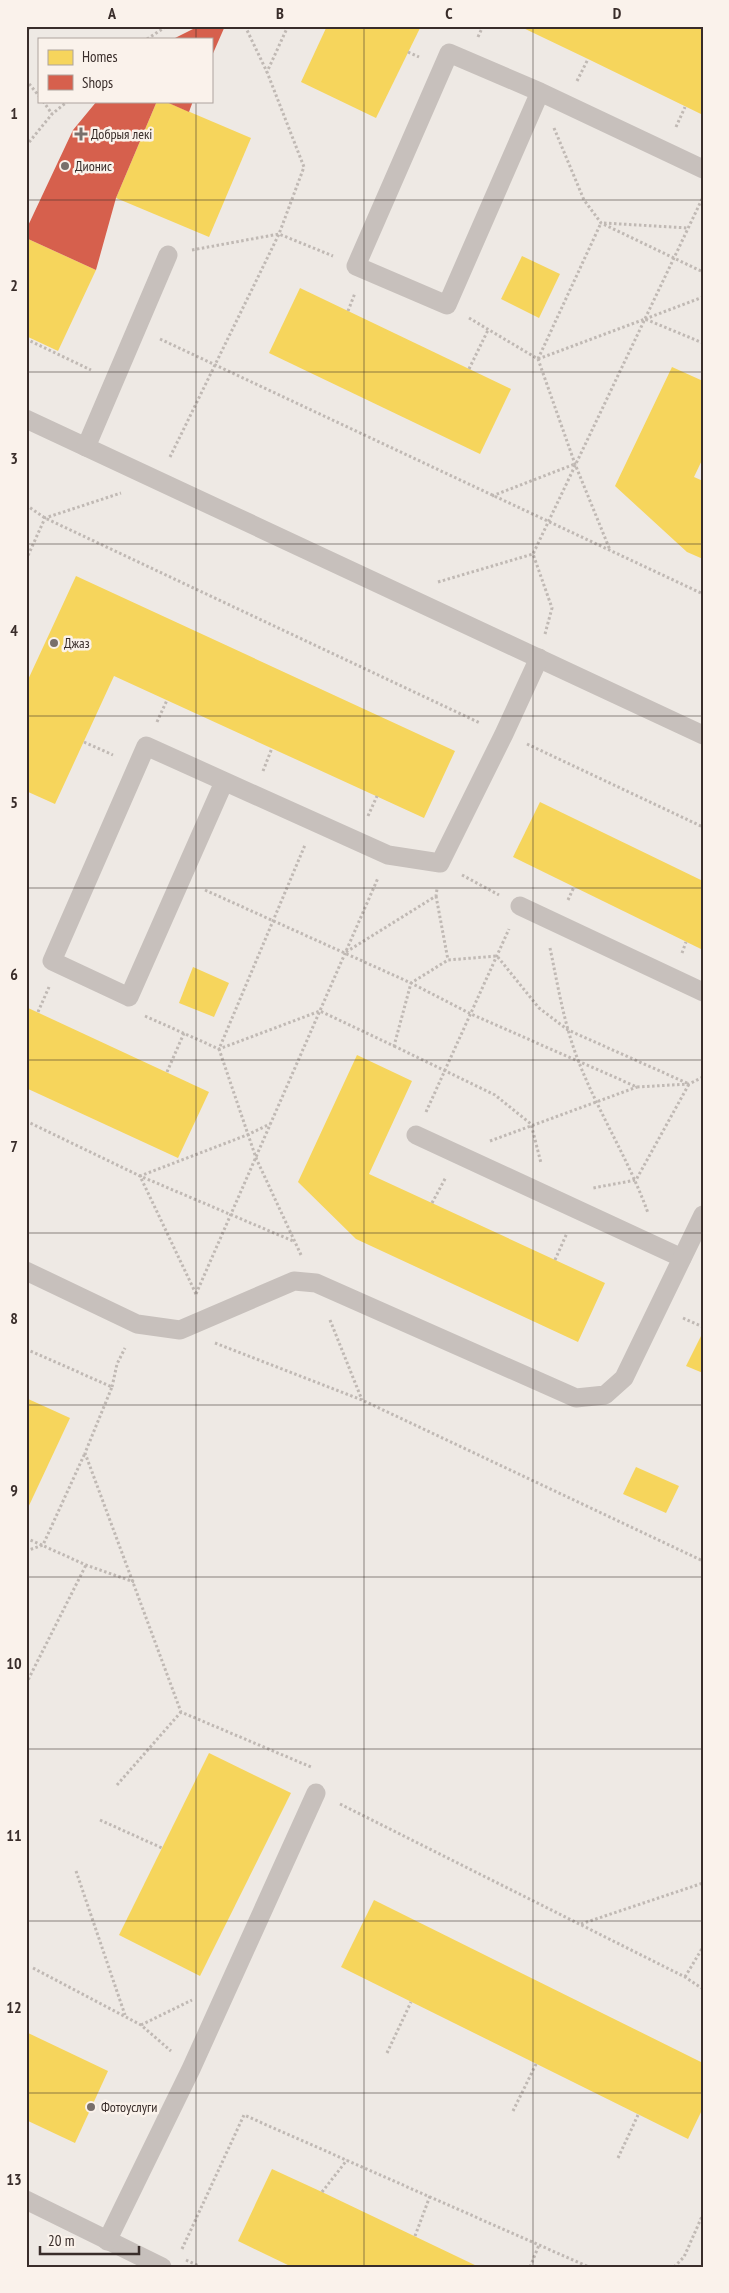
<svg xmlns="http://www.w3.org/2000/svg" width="729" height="2293" font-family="'PT Sans Narrow',sans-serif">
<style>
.homes{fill:#f6d55c}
.shops{fill:#d6604d}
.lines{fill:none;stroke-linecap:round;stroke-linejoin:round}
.path{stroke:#c0b9b4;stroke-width:3;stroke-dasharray:2.5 2.5;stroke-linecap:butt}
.lane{stroke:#c7c0bc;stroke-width:19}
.grid{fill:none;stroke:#392d2a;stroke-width:1;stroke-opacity:0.55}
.poi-dot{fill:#786f6b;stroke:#faf2eb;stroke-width:2}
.labels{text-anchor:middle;stroke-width:5;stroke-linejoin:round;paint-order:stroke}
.poi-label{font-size:14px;fill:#392d2a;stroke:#faf2eb;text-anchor:start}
.neatline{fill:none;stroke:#392d2a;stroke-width:2}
.grid-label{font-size:16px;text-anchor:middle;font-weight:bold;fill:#392d2a}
</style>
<rect width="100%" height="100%" fill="#eee9e4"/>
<!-- homes -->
<g class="homes">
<polygon points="327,26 421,26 376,118 301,82"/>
<polygon points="519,26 703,27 703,115 588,59"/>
<polygon points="157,101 164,101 251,138 209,237 116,198"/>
<polygon points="26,238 96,270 58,351 26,336"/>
<polygon points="522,256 560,274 539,318 501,299"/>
<polygon points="300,288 511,389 480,454 269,353"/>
<polygon points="672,367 703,381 703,458 694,477 703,481 703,559 687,552 615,486"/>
<polygon points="76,576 455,751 424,818 114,676 55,804 26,791 26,684"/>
<polygon points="540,802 703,881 703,950 513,857"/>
<polygon points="193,967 229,983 214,1017 179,1003"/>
<polygon points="26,1007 209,1092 178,1158 26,1088"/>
<polygon points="357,1055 412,1081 369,1174 605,1283 578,1342 356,1239 298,1182"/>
<polygon points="703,1332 703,1373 686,1366"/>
<polygon points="26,1398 70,1418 26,1512"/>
<polygon points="636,1467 679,1486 666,1513 623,1494"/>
<polygon points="209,1753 291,1793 200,1976 119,1935"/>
<polygon points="374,1900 703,2063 703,2108 688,2139 341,1967"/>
<polygon points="26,2032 108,2071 75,2143 26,2120"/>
<polygon points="272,2169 322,2192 479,2267 292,2267 238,2241"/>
</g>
<!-- shops -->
<g class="shops">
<polygon points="199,26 225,26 211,58 211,39 173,39"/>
<polygon points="97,101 157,101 116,198 96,270 26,238 26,230 73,130"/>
<polygon points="164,101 193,101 189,112"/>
</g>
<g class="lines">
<!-- path -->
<g class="path">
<polyline points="245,26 267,72"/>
<polyline points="26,34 30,26"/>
<polyline points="478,37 483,26"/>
<polyline points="147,39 167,26"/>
<polyline points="408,52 419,57"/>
<polyline points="26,80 39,96"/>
<polyline points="577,81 588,59"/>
<polyline points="43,101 52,114"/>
<polyline points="676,127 685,107"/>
<polyline points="554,128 584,200 601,223 703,272"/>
<polyline points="26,146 52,114 68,101"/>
<polyline points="604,223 688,228"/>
<polyline points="192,250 279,234 333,256"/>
<polyline points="348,311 355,293"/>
<polyline points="469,318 538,359 575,464 610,550"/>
<polyline points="645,319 703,297"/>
<polyline points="26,339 91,370"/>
<polyline points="160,339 703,594"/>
<polyline points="538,359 645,319 703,343"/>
<polyline points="538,359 601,223"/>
<polyline points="469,369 488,330"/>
<polyline points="170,457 279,234 304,167 267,72 288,26"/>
<polyline points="492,496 575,464"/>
<polyline points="26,505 45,518 480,723"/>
<polyline points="26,560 45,518 121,493"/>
<polyline points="438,582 533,554"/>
<polyline points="545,634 552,608 533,554 703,197"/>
<polyline points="157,722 167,700"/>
<polyline points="84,742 113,755"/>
<polyline points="527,744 703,827"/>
<polyline points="263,771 272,748"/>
<polyline points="368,816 377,796"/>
<polyline points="462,875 499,895"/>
<polyline points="205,890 411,983 471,1014 637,1087 689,1084 703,1077"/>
<polyline points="436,896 448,960"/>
<polyline points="568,900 574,887"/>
<path d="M 550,948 C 558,986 564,1024 578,1060 C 598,1112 629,1160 648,1213"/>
<polyline points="346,952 436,896 437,889"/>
<polyline points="682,953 686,942"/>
<polyline points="38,1012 49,987"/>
<polyline points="145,1016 219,1049 320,1011 394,1046 411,983 448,960 497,956 539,1008 568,1030 689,1084 636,1180 593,1188"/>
<polyline points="394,1046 495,1095 531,1124 541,1163"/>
<polyline points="167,1072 184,1033"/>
<polyline points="426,1112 509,929"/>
<polyline points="26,1121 140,1176 293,1241"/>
<polyline points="490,1141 637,1087"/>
<polyline points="432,1203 446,1177"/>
<polyline points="301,1255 256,1158 219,1049 305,845"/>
<polyline points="555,1260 567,1233"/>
<polyline points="196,1294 378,878"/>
<polyline points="196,1294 140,1176 247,1135 270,1124"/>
<polyline points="683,1318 703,1327"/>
<polyline points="330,1320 362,1400"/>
<polyline points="215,1343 362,1400 703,1561"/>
<polyline points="26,1349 112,1387 85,1453 181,1712 311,1767"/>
<polyline points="112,1387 117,1364 125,1348"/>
<polyline points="26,1538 86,1565 134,1582"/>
<polyline points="26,1551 43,1545 85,1453"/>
<polyline points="26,1684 86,1565"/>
<polyline points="117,1785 181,1712"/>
<polyline points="340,1804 685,1977 703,1989"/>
<polyline points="100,1820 162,1848"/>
<polyline points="76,1871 125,2015"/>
<polyline points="581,1924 703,1883"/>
<polyline points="33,1968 141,2025 171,2051"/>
<polyline points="685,1977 703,1947"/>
<polyline points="141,2025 192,2000"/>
<polyline points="387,2053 411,2002"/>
<polyline points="513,2111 537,2062"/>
<polyline points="618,2158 638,2115"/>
<polyline points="322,2192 347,2160"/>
<polyline points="415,2236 430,2196"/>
<polyline points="182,2249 244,2115 589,2267"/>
<polyline points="186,2260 201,2267"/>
<polyline points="530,2267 539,2245"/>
<polyline points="674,2267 684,2257 703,2214"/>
</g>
<!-- lane -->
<g class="lane">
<polyline points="540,92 447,305 356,266 449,53 540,92 703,169"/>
<polyline points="26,419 703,735"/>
<polyline points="86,447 168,255"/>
<polyline points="224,782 129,997 52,961 146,746 388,855 440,863 504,734 539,658"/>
<polyline points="520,906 703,992"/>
<polyline points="416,1135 682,1258"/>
<polyline points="26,1271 137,1324 180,1330 294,1281 316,1283 576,1398 605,1395 624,1378 703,1215"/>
<polyline points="26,2200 162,2267"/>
<polyline points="107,2241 191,2069 316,1793"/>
</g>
</g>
<!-- grid -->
<path class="grid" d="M 196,26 L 196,39M 364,26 L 364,2267M 533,26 L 533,2267M 196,101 L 196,2267M 26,200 L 703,200M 26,372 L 703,372M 26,544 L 703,544M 26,716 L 703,716M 26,888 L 703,888M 26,1060 L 703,1060M 26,1233 L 703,1233M 26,1405 L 703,1405M 26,1577 L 703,1577M 26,1749 L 703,1749M 26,1921 L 703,1921M 26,2093 L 703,2093"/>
<!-- markers -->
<g class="poi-dot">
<path d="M78.5 126.5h5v5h5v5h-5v5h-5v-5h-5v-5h5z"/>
<circle cx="65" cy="166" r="5"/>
<circle cx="54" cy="643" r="5"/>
<circle cx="91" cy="2107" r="5"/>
</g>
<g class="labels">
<!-- poi labels -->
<g class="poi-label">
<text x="91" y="139">Добрыя лекі</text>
<text x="75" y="171">Дионис</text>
<text x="64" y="648">Джаз</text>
<text x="101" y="2112">Фотоуслуги</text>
</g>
</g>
<!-- border -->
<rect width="729" height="2293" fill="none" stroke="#faf2eb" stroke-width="55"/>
<!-- legend -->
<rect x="38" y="38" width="175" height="65" fill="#faf2eb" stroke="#ada39e"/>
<rect x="48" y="50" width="25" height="15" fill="#f6d55c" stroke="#ada39e"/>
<text x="82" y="62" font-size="15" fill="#392d2a">Homes</text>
<rect x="48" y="75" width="25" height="15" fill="#d6604d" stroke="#ada39e"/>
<text x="82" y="88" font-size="15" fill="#392d2a">Shops</text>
<!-- scale -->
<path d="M40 2246v8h99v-8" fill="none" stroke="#392d2a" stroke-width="2.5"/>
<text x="48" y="2246" font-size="15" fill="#392d2a" stroke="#faf2eb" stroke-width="4" paint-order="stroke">20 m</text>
<rect x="28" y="28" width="674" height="2238" class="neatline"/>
<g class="grid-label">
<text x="112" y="19">A</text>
<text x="280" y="19">B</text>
<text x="449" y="19">C</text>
<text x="617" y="19">D</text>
<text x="14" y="119">1</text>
<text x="14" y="291">2</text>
<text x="14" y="464">3</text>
<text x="14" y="636">4</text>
<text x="14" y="808">5</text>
<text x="14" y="980">6</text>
<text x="14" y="1152">7</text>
<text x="14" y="1324">8</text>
<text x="14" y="1496">9</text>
<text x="14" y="1669">10</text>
<text x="14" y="1841">11</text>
<text x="14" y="2013">12</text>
<text x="14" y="2185">13</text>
</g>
</svg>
